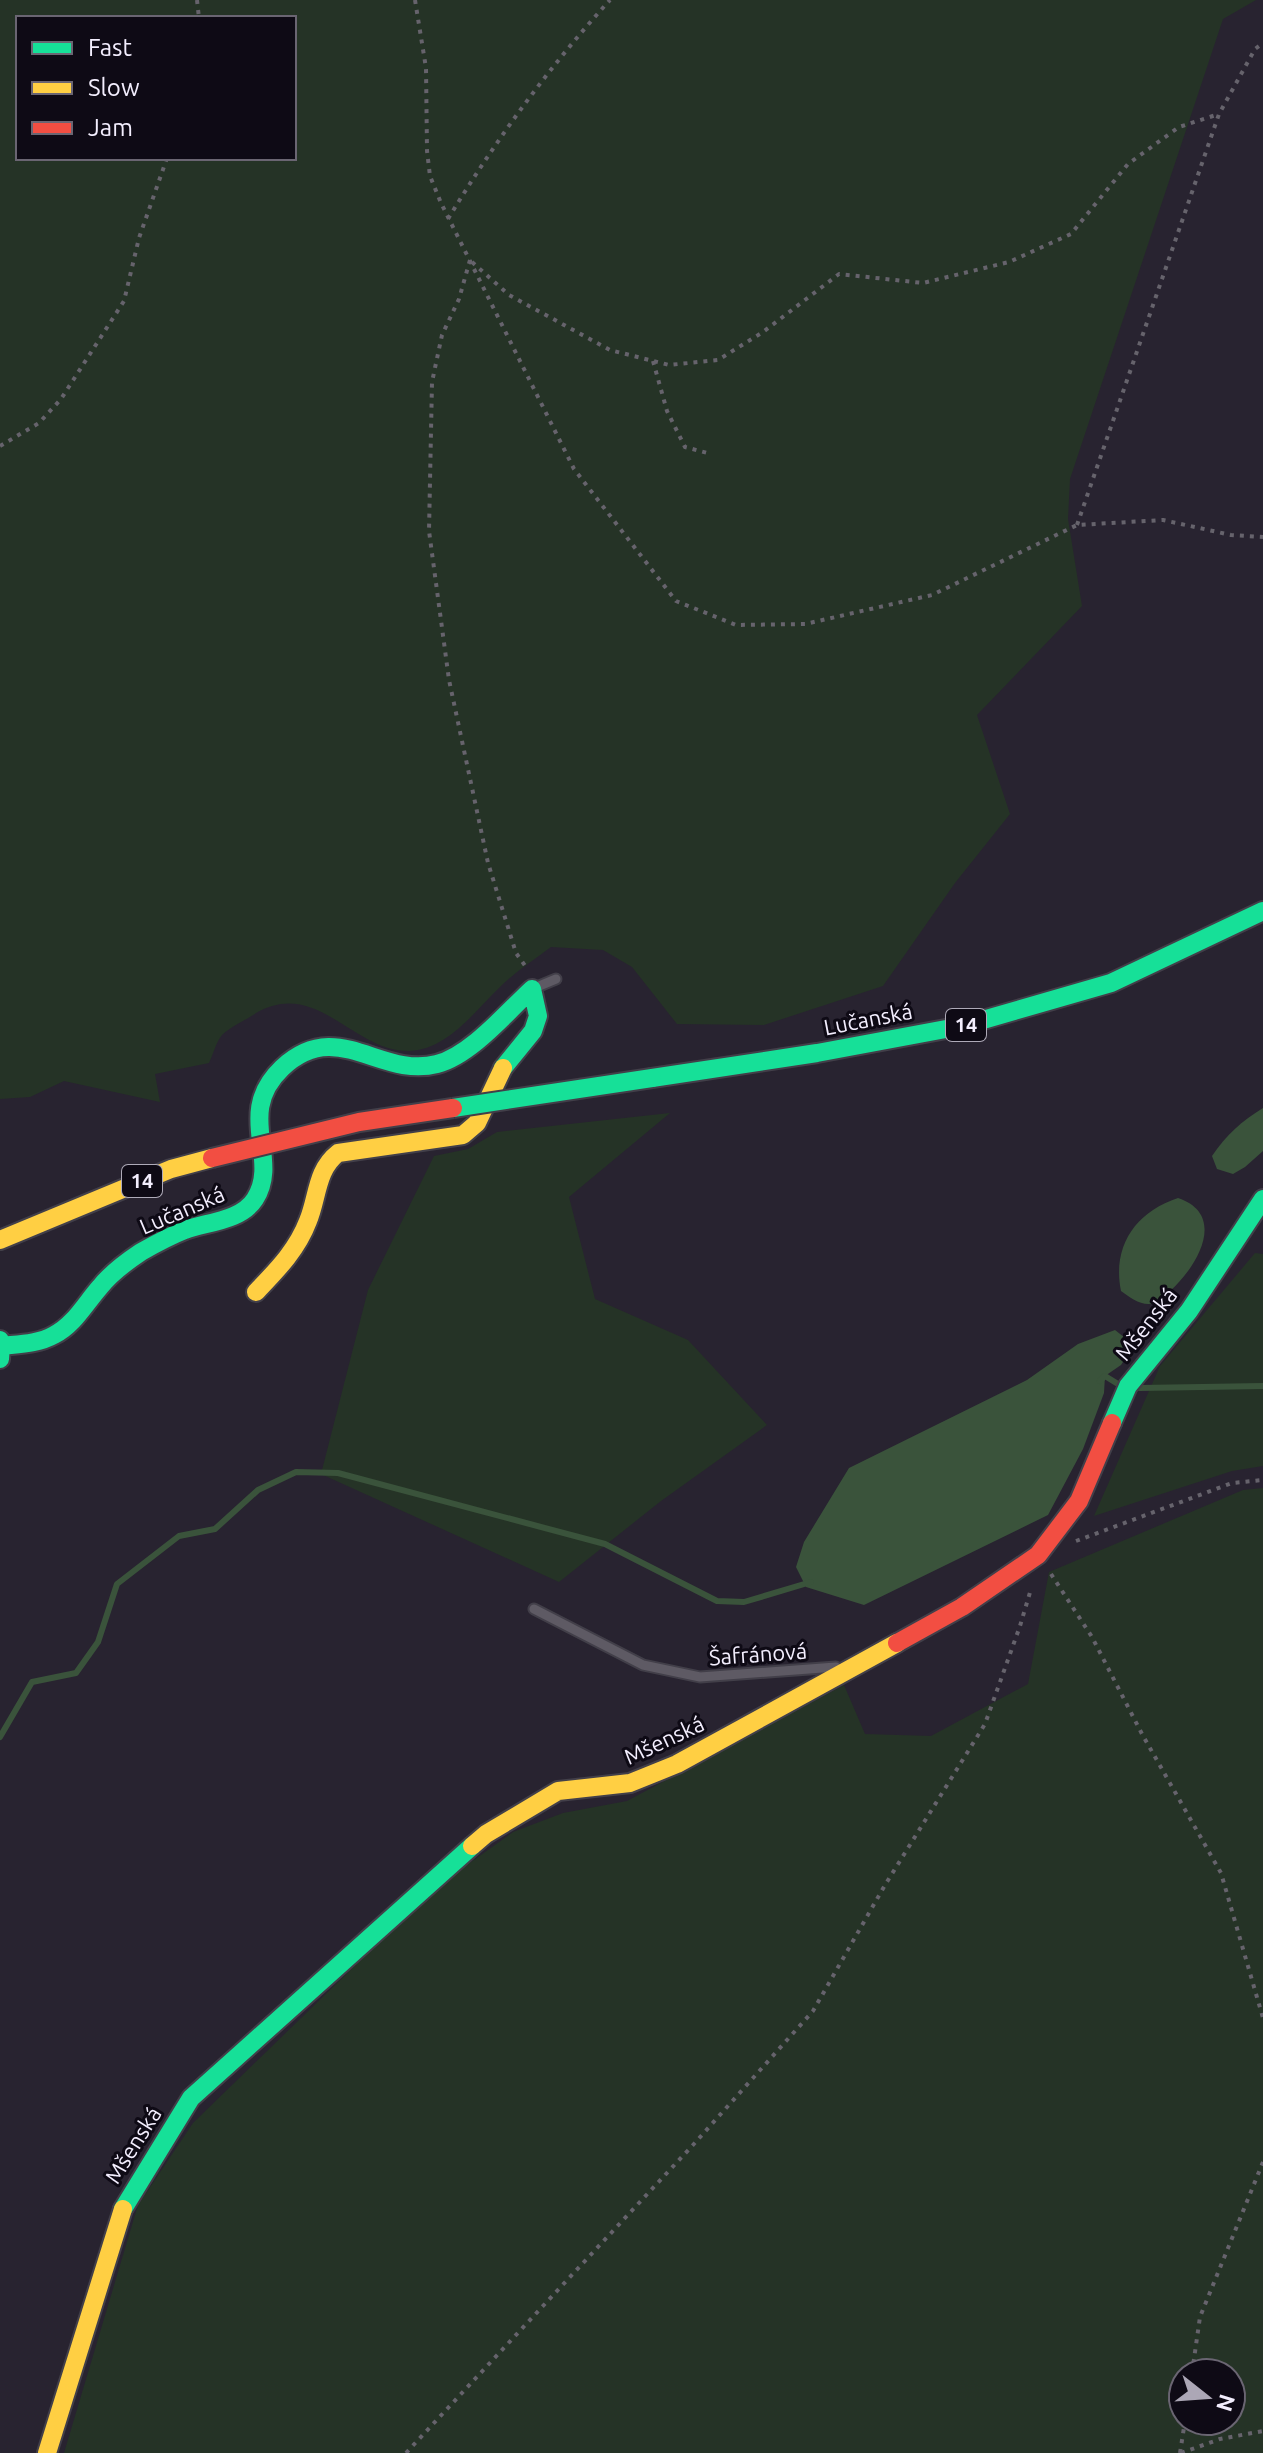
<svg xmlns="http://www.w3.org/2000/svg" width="1263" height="2453" font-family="Ubuntu,sans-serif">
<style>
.green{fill:#253326;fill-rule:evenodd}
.water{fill:#3a533b}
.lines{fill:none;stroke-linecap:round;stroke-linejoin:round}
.stream{stroke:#3a533b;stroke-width:6}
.lane-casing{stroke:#423f49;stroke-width:13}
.fast-casing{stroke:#423f49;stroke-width:22}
.slow-casing{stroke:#423f49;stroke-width:22}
.jam-casing{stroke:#423f49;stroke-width:22}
.path{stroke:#66636c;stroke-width:4;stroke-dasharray:4 6;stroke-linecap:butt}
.lane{stroke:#5e5a64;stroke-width:9}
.fast{stroke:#16e098;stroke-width:18}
.slow{stroke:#ffcf43;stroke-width:18}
.jam{stroke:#f24e42;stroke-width:18}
.fast-bridge-casing{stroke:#423f49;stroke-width:22;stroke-linecap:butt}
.jam-bridge-casing{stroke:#423f49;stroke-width:22;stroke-linecap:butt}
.fast-bridge{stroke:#16e098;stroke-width:18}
.jam-bridge{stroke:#f24e42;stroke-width:18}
.labels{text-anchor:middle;stroke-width:6;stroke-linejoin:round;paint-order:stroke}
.shield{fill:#0e0a15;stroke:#aeaab8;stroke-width:2}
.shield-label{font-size:20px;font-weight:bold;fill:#f3eefe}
.street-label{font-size:22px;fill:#f3eefe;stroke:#0e0a15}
</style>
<rect width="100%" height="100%" fill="#282330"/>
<!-- green -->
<g class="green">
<path d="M 0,0 L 1256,0 L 1223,19 L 1070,479 L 1068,519 L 1082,606 L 977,715 L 1010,814 L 955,883 L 883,986 L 764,1025 L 677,1024 L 632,967 L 603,950 L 551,947 C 533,961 513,973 498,989 C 474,1012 448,1049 410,1051 C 353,1053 316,975 253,1015 C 244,1021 230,1027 222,1035 C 216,1042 213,1055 209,1063 L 155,1074 L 160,1102 L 64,1081 L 30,1097 L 0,1099 ZM 18,18 L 294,18 L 294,158 L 18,158 Z"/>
<polygon points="670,1113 569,1197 595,1299 688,1340 767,1425 661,1501 559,1582 321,1474 368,1290 434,1156 468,1149 497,1132"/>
<polygon points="1255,1253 1263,1254 1263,1466 1232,1471 1094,1516 1160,1366"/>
<path d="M 1263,1488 L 1263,2453 L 64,2453 L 138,2205 L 193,2123 L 436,1887 L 513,1832 L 563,1813 L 627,1801 L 844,1685 L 865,1734 L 931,1736 L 1028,1684 L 1049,1572 L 1243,1490 ZM 1183,2373 L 1231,2373 L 1231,2421 L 1183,2421 Z"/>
</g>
<!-- water -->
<g class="water">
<path d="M 1263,1108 L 1263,1151 L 1245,1167 L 1233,1174 L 1217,1169 L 1212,1156 C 1226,1135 1242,1121 1263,1108 Z"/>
<path d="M 1178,1198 C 1228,1215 1197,1267 1170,1291 C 1166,1294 1160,1301 1155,1303 C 1142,1307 1131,1298 1121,1291 C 1112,1247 1135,1212 1178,1198 Z"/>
<polygon points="1115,1330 1134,1345 1121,1365 1105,1376 1104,1393 1083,1449 1048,1515 864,1605 806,1587 796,1567 804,1542 849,1468 1027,1380 1078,1344"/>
</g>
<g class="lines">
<!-- stream -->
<g class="stream">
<polyline points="1100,1381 1105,1376 1118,1384"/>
<polyline points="1140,1388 1263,1386"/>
<polyline points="0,1737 32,1682 76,1673 98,1642 117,1584 179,1536 215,1529 258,1490 296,1472 338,1473 605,1544 717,1601 744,1602 811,1582"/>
</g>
<defs>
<g id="lane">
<polyline points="532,989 556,979"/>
<polyline points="534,1609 643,1665 700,1677 836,1667"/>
</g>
<g id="fast">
<polyline points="652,1078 817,1053 962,1026 1111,983 1263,911"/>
<polyline points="0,1340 1,1346"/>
<path d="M 0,1359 L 1,1346 C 19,1344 38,1344 54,1335 C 74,1325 85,1304 100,1287 C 111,1273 126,1262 141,1252 C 155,1244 170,1236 185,1230 C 207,1222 241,1221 255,1199 C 281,1158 234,1114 282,1068 C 337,1016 380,1079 437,1064 C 471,1055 507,1012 532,989 L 538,1016 L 533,1031 L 503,1068"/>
<polyline points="1112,1423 1128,1386 1189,1311 1263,1199"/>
<polyline points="123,2209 191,2098 472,1846"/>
</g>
<g id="slow">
<polyline points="0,1240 171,1169 212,1158"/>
<path d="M 256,1292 C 277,1270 297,1250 308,1221 C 318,1197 316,1170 338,1153 L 463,1135 L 477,1123 L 503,1068"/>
<polyline points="472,1846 486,1834 558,1791 630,1783 677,1764 897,1643"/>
<polyline points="47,2453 123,2209"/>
</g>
<polyline id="jam" points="897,1643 962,1607 1038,1555 1079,1501 1112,1423"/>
</defs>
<!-- lane casing -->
<use href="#lane" class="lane-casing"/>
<!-- fast casing -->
<use href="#fast" class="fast-casing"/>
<!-- slow casing -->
<use href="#slow" class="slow-casing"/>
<!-- jam casing -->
<use href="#jam" class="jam-casing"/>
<!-- path -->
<g class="path">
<polyline points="197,0 199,18"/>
<polyline points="415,0 426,68 427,151 430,176 441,203 574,469 676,601 736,625 805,624 932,595 1077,525 1163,520 1231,535 1263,537"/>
<path d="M 448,219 C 495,141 549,67 610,0"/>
<polyline points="470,260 459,299 442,335 432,382 429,531 449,680 488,863 516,953 526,967"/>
<polyline points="472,262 509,295 610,350 669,365 718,360 763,332 839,274 923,283 1009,262 1071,234 1128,164 1179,127 1219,114"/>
<polyline points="653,361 667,411 685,447 711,454"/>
<polyline points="0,446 39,423 61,399 124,301 139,238 167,158"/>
<polyline points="1077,525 1219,114 1255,49 1263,43"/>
<polyline points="1076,1541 1232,1483 1263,1480"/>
<polyline points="1051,1574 1092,1637 1142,1734 1221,1873 1263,2018"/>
<polyline points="1192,2373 1200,2317 1263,2162"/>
<polyline points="406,2453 693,2145 813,2011 885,1885 985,1724 1020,1626 1031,1589"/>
<polyline points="1180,2453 1185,2421"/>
<polyline points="1181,2453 1220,2439 1263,2431"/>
</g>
<!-- lane -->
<use href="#lane" class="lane"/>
<!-- fast -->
<use href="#fast" class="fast"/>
<!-- slow -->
<use href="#slow" class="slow"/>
<!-- jam -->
<use href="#jam" class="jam"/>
<defs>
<polyline id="fast-bridge" points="453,1108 652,1078"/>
<polyline id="jam-bridge" points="212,1158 359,1122 453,1108"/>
</defs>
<!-- fast-bridge casing -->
<use href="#fast-bridge" class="fast-bridge-casing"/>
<!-- jam-bridge casing -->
<use href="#jam-bridge" class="jam-bridge-casing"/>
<!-- fast-bridge -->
<use href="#fast-bridge" class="fast-bridge"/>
<!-- jam-bridge -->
<use href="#jam-bridge" class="jam-bridge"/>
</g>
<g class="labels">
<!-- shield labels -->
<g class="shield">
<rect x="946" y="1009" width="40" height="32" rx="6"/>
<rect x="122" y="1165" width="40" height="32" rx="6"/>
</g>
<g class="shield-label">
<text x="966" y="1032">14</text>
<text x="142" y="1188">14</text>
</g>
<!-- street labels -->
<g class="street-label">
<text transform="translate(868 1019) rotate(-11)" y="8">Lučanská</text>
<text transform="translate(182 1210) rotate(-23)" y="8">Lučanská</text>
<text transform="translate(1146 1324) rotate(-52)" y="8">Mšenská</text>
<text transform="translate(758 1654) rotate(-4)" y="8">Šafránová</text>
<text transform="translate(664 1740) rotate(-25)" y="8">Mšenská</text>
<text transform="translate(133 2145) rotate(-58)" y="8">Mšenská</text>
</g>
</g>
<!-- legend -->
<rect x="16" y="16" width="280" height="144" fill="#0e0a15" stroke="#6a6572" stroke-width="2"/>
<rect x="32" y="42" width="40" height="12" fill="#16e098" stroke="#6a6572" stroke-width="2"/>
<text x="88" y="56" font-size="24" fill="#f3eefe">Fast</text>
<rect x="32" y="82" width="40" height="12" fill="#ffcf43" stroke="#6a6572" stroke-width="2"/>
<text x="88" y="96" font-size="24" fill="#f3eefe">Slow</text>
<rect x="32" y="122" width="40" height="12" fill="#f24e42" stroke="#6a6572" stroke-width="2"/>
<text x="88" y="136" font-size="24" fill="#f3eefe">Jam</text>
<!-- north arrow -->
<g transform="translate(1207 2397) rotate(107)"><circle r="38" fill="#0e0a15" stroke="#6a6572" stroke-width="2"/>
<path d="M0-6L14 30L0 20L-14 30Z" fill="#aca7b6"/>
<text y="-12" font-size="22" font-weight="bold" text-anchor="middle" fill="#f3eefe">N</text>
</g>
</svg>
